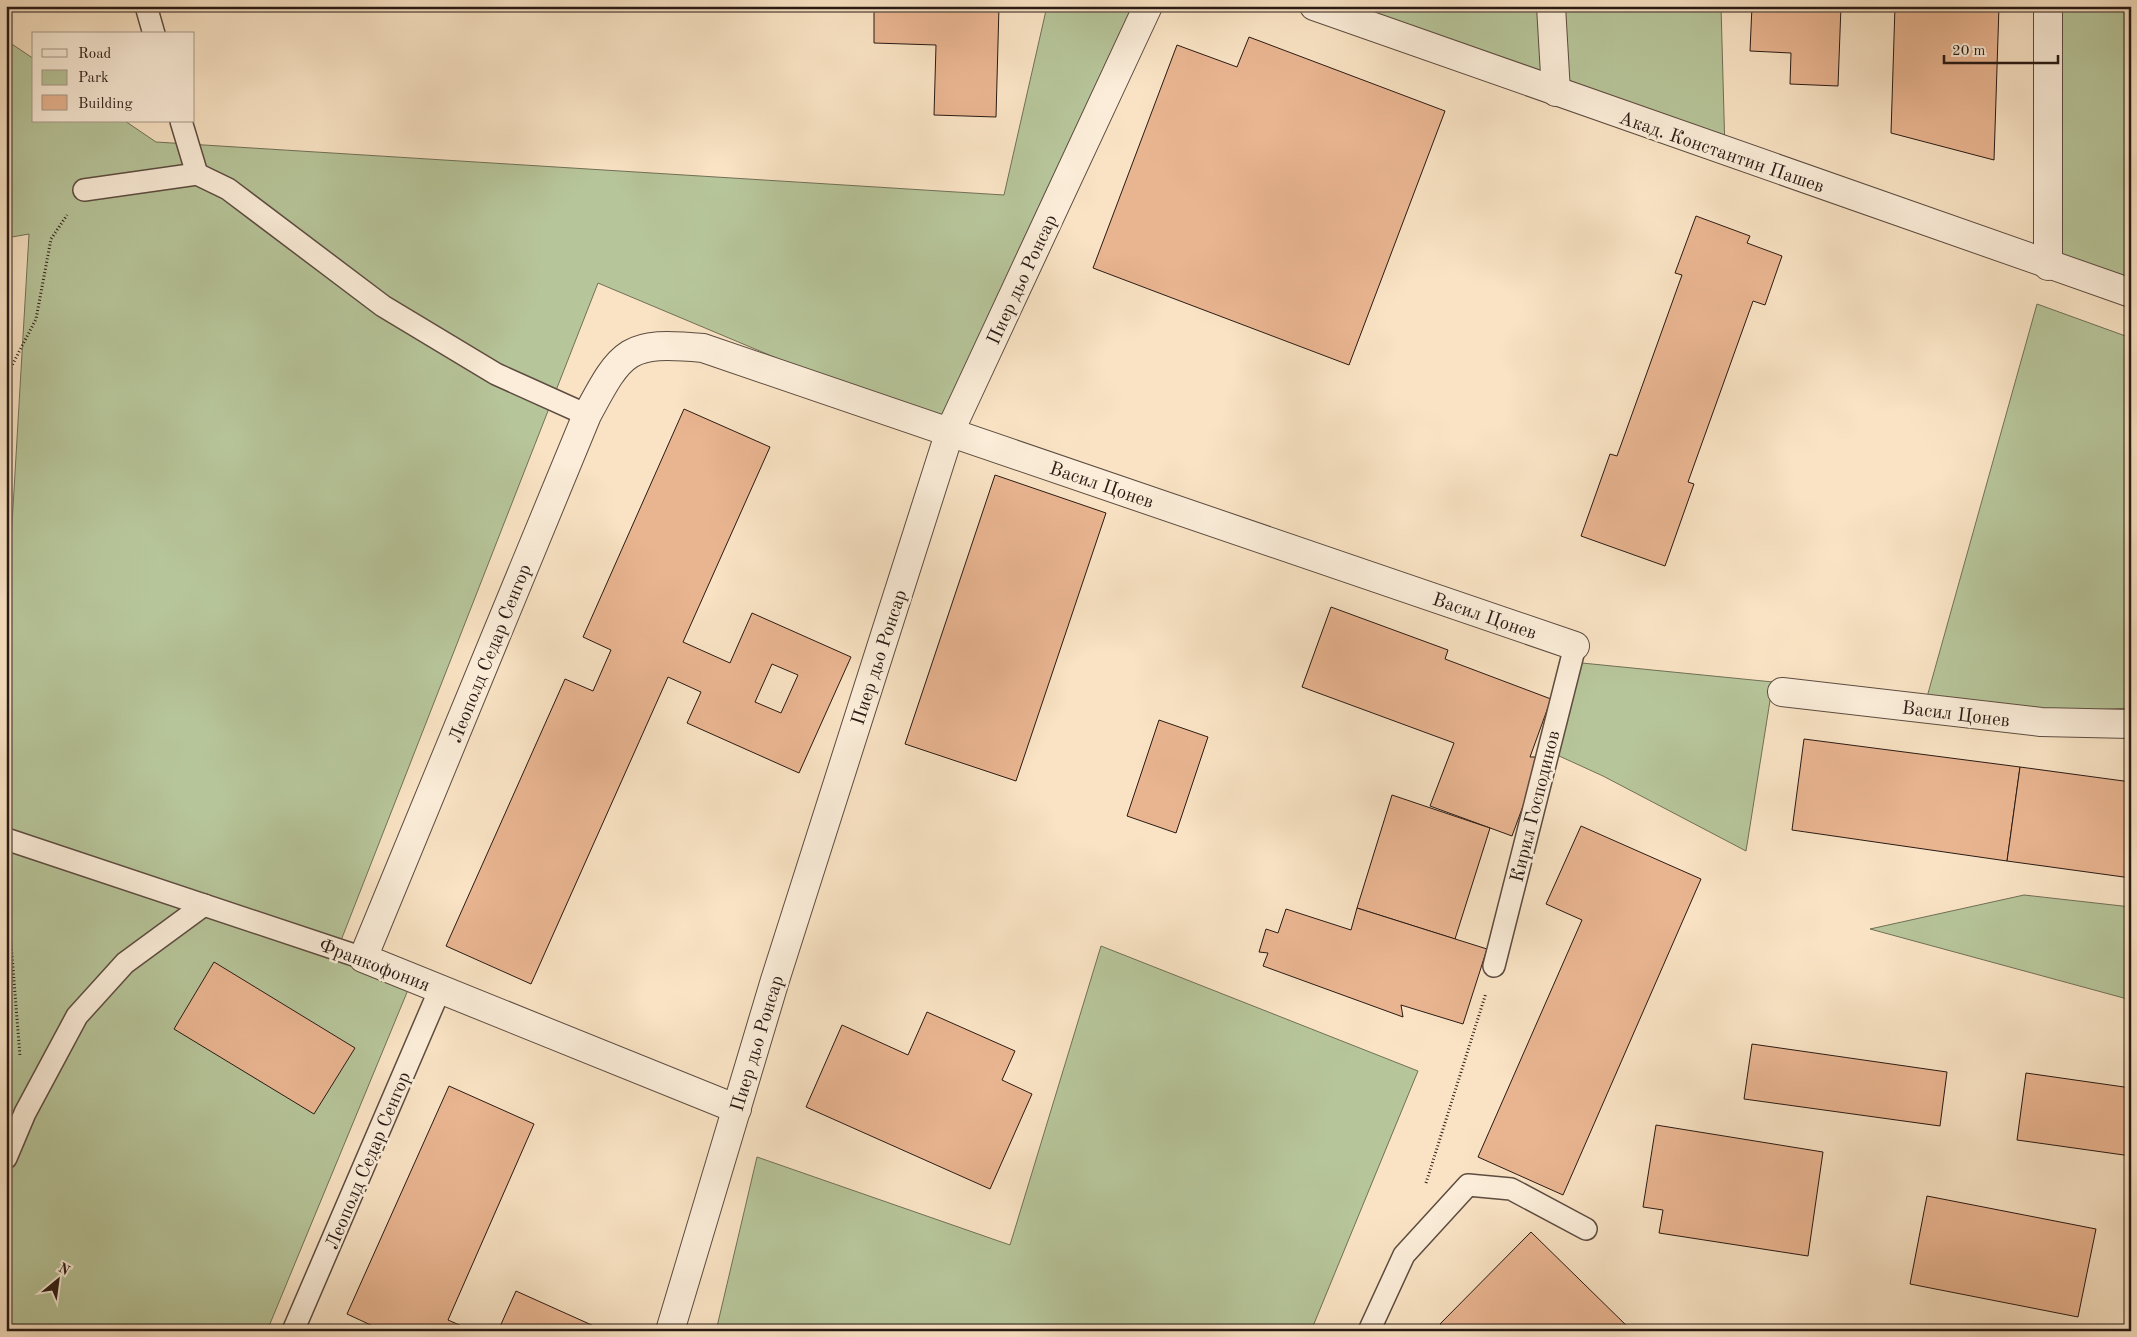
<svg xmlns="http://www.w3.org/2000/svg" width="2137" height="1337" font-family="'Old Standard TT',serif">
<style>
.green{fill:#b7c59a;stroke:#707057}
.building{fill:#e9b591;stroke:#291a14;fill-rule:evenodd}
.lines{fill:none;stroke-linecap:round;stroke-linejoin:round}
.service-casing{stroke:#5d4c40;stroke-width:24}
.minor-casing{stroke:#5d4c40;stroke-width:30}
.path{stroke:#291a14;stroke-width:3;stroke-dasharray:1 2.5;stroke-linecap:butt}
.service{stroke:#fbedd9;stroke-width:21}
.minor{stroke:#fbedd9;stroke-width:28}
.labels{text-anchor:middle;stroke-width:5;stroke-linejoin:round;paint-order:stroke}
.street-label{font-size:19px;fill:#291a14;stroke:#fbedd9}
</style>
<rect width="100%" height="100%" fill="#f9e3c4"/>
<filter id="stains"><feTurbulence type="fractalNoise" baseFrequency=".004" numOctaves="4"/><feColorMatrix values="0 0 0 0 .2 0 0 0 0 .09 0 0 0 0 .02 0 0 0 .5 -.17"/></filter>
<radialGradient id="worn" r=".72"><stop offset=".6" stop-color="#630" stop-opacity="0"/><stop offset="1" stop-color="#630" stop-opacity=".3"/></radialGradient>
<!-- green -->
<g class="green">
<polygon points="1047,6 1148,6 950,431 598,283 340,943 415,973 267,1331 6,1331 6,627 29,234 6,238 6,40 34,59 34,121 125,121 156,142 1004,195"/>
<polygon points="1314,6 1721,6 1725,152"/>
<polygon points="2048,6 2131,6 2131,289 2048,266"/>
<polygon points="2037,304 2131,338 2131,708 2027,713 1927,697"/>
<polygon points="1582,663 1773,682 1746,851 1603,776 1557,755"/>
<polygon points="2024,895 2131,907 2131,1000 1870,929"/>
<polygon points="1101,946 1418,1071 1311,1331 716,1331 757,1157 1010,1245"/>
</g>
<!-- building -->
<g class="building">
<polygon points="874,6 999,6 996,117 934,115 936,45 874,43"/>
<polygon points="1752,6 1841,6 1838,86 1790,84 1791,53 1750,51"/>
<polygon points="1895,6 1999,6 1994,160 1891,133"/>
<polygon points="1249,37 1445,111 1349,365 1093,268 1177,45 1237,67"/>
<polygon points="1696,216 1750,236 1747,243 1782,256 1765,305 1753,301 1688,482 1694,484 1665,566 1581,536 1610,454 1617,456 1682,275 1675,273"/>
<path d="M 684,409 L 770,447 L 683,642 L 730,663 L 752,613 L 851,657 L 799,773 L 687,723 L 701,692 L 668,677 L 531,984 L 446,946 L 565,679 L 593,691 L 611,650 L 583,637 ZM 772,664 L 798,675 L 781,713 L 755,702 Z"/>
<polygon points="995,475 1106,513 1016,781 905,744"/>
<polygon points="1331,607 1448,650 1445,659 1551,699 1530,757 1541,757 1512,836 1430,806 1454,743 1302,687"/>
<polygon points="1159,720 1208,737 1176,833 1127,816"/>
<polygon points="1804,739 2020,767 2007,861 1792,830"/>
<polygon points="2020,767 2131,782 2131,878 2007,861"/>
<polygon points="1392,795 1490,828 1455,939 1357,908"/>
<polygon points="1581,826 1701,879 1563,1195 1478,1157 1582,920 1546,904"/>
<polygon points="1357,908 1487,949 1463,1024 1401,1005 1403,1017 1263,966 1268,953 1259,952 1266,929 1278,933 1286,909 1351,930"/>
<polygon points="214,962 355,1048 314,1114 174,1029"/>
<polygon points="927,1012 1015,1051 1002,1080 1032,1094 990,1189 806,1107 842,1025 908,1055"/>
<polygon points="1752,1044 1947,1072 1940,1126 1744,1099"/>
<polygon points="2026,1073 2131,1088 2131,1156 2017,1140"/>
<polygon points="449,1086 534,1124 448,1320 473,1331 374,1331 375,1327 347,1314"/>
<polygon points="1656,1125 1823,1152 1808,1256 1659,1233 1663,1210 1643,1207"/>
<polygon points="1927,1196 2096,1229 2078,1317 1910,1284"/>
<polygon points="1531,1232 1630,1329 1629,1331 1447,1331 1440,1324"/>
<polygon points="516,1291 605,1331 498,1331"/>
</g>
<g class="lines">
<defs>
<g id="service">
<polyline points="146,6 154,34"/>
<polyline points="181,121 197,174"/>
<polyline points="84,190 197,174 228,189 383,306 496,374 587,415"/>
<polyline points="6,839 363,958"/>
<polyline points="1494,966 1575,646"/>
<polyline points="6,1158 25,1113 77,1016 125,963 204,905"/>
<polyline points="293,1331 440,989"/>
<polyline points="1369,1331 1404,1255 1468,1185 1511,1189 1586,1229"/>
</g>
<g id="minor">
<polyline points="1314,6 2131,293"/>
<polyline points="1551,6 1556,92"/>
<polyline points="2048,6 2048,266"/>
<polyline points="1782,692 2041,722 2131,724"/>
<path d="M 737,1109 L 363,958 L 587,415 C 622,349 628,341 703,348 L 1575,646"/>
<polyline points="670,1331 775,980 950,431 1148,6"/>
</g>
</defs>
<!-- service casing -->
<use href="#service" class="service-casing"/>
<!-- minor casing -->
<use href="#minor" class="minor-casing"/>
<!-- path -->
<g class="path">
<polyline points="6,377 36,319 51,239 67,215"/>
<polyline points="6,922 10,931 20,1056"/>
<polyline points="1426,1183 1486,993"/>
</g>
<!-- service -->
<use href="#service" class="service"/>
<!-- minor -->
<use href="#minor" class="minor"/>
</g>
<g class="labels">
<!-- street labels -->
<g class="street-label">
<text transform="translate(1722 151) rotate(19)" y="7">Акад. Константин Пашев</text>
<text transform="translate(1021 279) rotate(-65)" y="7">Пиер дьо Ронсар</text>
<text transform="translate(1102 484) rotate(19)" y="7">Васил Цонев</text>
<text transform="translate(1485 615) rotate(19)" y="7">Васил Цонев</text>
<text transform="translate(489 653) rotate(-68)" y="7">Леополд Седар Сенгор</text>
<text transform="translate(878 657) rotate(-72)" y="7">Пиер дьо Ронсар</text>
<text transform="translate(1956 713) rotate(7)" y="7">Васил Цонев</text>
<text transform="translate(1534 806) rotate(-76)" y="7">Кирил Господинов</text>
<text transform="translate(375 964) rotate(21)" y="7">Франкофония</text>
<text transform="translate(756 1043) rotate(-73)" y="7">Пиер дьо Ронсар</text>
<text transform="translate(367 1160) rotate(-67)" y="7">Леополд Седар Сенгор</text>
</g>
</g>
<!-- margin -->
<rect width="2137" height="1337" fill="none" stroke="#f9e3c4" stroke-width="25"/>
<rect x="8" y="8" width="2122" height="1322" fill="none" stroke="#291a14" stroke-width="2.5"/>
<rect x="12" y="12" width="2112" height="1312" fill="none" stroke="#291a14"/>
<!-- legend -->
<rect x="32" y="32" width="162" height="90" fill="#fbedd9" stroke="#a7998a"/>
<rect x="42" y="49" width="25" height="8" fill="#fbedd9" stroke="#a7998a"/>
<text x="78" y="58" font-size="15" fill="#291a14">Road</text>
<rect x="42" y="70" width="25" height="15" fill="#b7c59a" stroke="#a7998a"/>
<text x="78" y="82" font-size="15" fill="#291a14">Park</text>
<rect x="42" y="95" width="25" height="15" fill="#e9b591" stroke="#a7998a"/>
<text x="78" y="108" font-size="15" fill="#291a14">Building</text>
<!-- north arrow -->
<g transform="translate(58 1280) rotate(29)" stroke="#fbedd9" stroke-width="4" paint-order="stroke">
<path d="M0-4L9 19L0 12L-9 19Z" fill="#291a14"/>
<text y="-8" font-size="14" font-weight="bold" text-anchor="middle" fill="#291a14">N</text>
</g>
<!-- scale -->
<path d="M1944 55v8h114v-8" fill="none" stroke="#291a14" stroke-width="2.5"/>
<text x="1952" y="55" font-size="15" fill="#291a14" stroke="#fbedd9" stroke-width="4" paint-order="stroke">20 m</text>
<rect width="100%" height="100%" filter="url(#stains)"/>
<rect width="100%" height="100%" fill="url(#worn)"/>
</svg>
